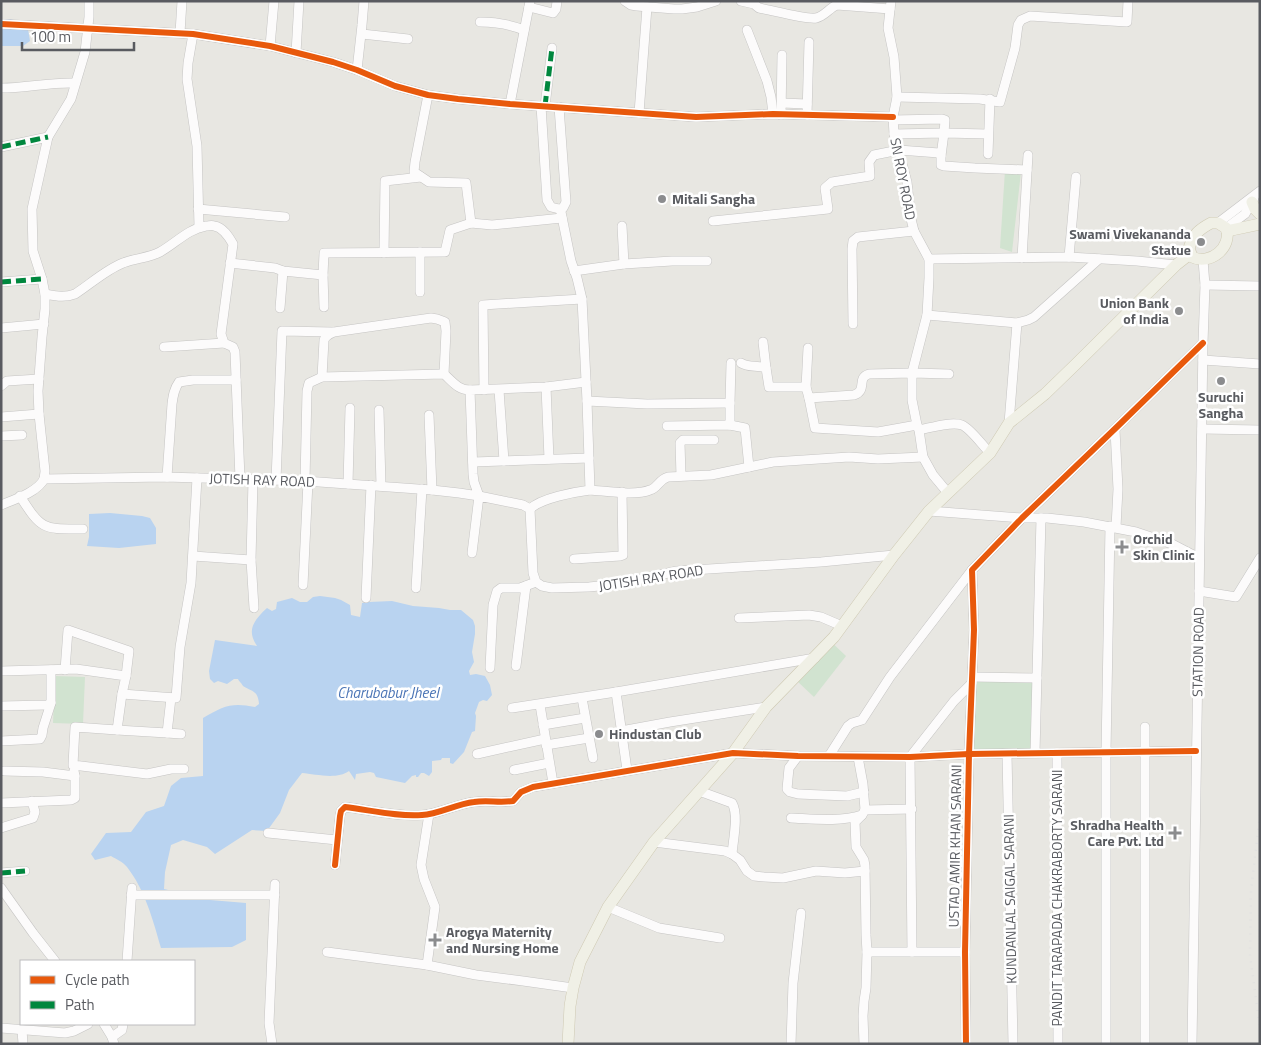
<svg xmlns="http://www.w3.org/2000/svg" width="1261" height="1045" font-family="'Titillium Web',sans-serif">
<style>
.green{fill:#d1e3d0}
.water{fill:#b9d3f0}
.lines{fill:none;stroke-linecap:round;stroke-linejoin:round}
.minor-casing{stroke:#c5c4c3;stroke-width:10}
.major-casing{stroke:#cec9b2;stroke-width:12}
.minor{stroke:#fcfbfb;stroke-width:9}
.major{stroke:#f0f0e6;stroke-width:11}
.rail{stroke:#e1e1e0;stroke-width:2.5;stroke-dasharray:1 6;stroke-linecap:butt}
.quiet{stroke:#00873e;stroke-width:5;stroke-dasharray:10 5;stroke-linecap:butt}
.cycleway-casing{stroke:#fff;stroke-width:9}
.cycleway{stroke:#e8590c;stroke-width:6}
.poi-dot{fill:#8b8c8e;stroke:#fff;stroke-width:2}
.labels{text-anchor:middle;stroke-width:5;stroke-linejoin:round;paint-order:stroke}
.street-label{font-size:14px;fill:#595b60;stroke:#fff}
.poi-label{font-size:14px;font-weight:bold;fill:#595b60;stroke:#fff;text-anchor:start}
.water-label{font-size:15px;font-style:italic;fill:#4b75b6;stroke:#fff}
</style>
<rect width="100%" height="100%" fill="#e8e7e2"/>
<!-- green -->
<g class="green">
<polygon points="1005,170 1021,172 1012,252 1000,248"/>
<polygon points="828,639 846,656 814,697 796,680"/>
<polygon points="55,676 85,677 83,724 53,723"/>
<polygon points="969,681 1033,681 1032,751 974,752 974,744 969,744"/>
</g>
<!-- water -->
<g class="water">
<polygon points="9,19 27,23 30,41 23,46 1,46 1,20"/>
<polygon points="110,513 142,516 150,518 156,528 156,544 119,548 87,546 89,537 89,514"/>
<path d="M 320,596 L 335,598 L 341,600 L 350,605 L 351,615 L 360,617 L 362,603 L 369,602 L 392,601 L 413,606 L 439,608 L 450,610 L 461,610 L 473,620 L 475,626 L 475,634 L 472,652 L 474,662 L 469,671 L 470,675 L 476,674 L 485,676 L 490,685 L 492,695 L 487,701 L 483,700 L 479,702 L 475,713 L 476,716 L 475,731 L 472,732 L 464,752 L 453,764 L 450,763 L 450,758 L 442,758 L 441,760 L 432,761 L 432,772 L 429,776 L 424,773 L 421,773 L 418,777 L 416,777 L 416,775 L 412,776 L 405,783 L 376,777 L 374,773 L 370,772 L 356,774 L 355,780 L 349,771 C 337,780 315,774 302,773 L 289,790 L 280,813 L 267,831 L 252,830 L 215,854 L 207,847 L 183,840 L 171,845 L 165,872 L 164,889 L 210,900 L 246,903 L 246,940 L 232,947 L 161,948 C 153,920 145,890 127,867 C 123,862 116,859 111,856 L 95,860 L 91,854 L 106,833 L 131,832 L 146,812 L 164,806 L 171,786 L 181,778 L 203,776 L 203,718 C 223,706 232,702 255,707 L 259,704 C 258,690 252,692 243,686 C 243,685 238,680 238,679 L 234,679 L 227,684 L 218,681 L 214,683 L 210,679 L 209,671 L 215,640 L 257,646 C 246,630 254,620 267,608 L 272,611 L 276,609 L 277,602 L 292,598 L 300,602 L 307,602 L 313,597 Z"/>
</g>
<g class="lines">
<defs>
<g id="minor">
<polyline points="625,1 631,5 637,6 674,9 682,9 697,7 716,1"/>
<path d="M 741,1 L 754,4 L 759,8 C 771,10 807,20 816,18 C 825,16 829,8 837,5 L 890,9"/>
<polyline points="891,1 888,28 894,57 897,97 893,117 894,134 907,182 911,219 914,231 929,259 929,278 927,315 912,373 912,400 917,425 919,430 923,457 933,475 948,493"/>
<polyline points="529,7 553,13 556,9 557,1"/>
<path d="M 480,22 C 496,22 509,24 524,30"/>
<polyline points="1,24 193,34 270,46 333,62 357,70 395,86 428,95 458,99 510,104 696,117 773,114 893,117"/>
<polyline points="747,30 767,81 771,97 773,114"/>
<polyline points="180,33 182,1"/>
<polyline points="193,34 188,63 187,79 197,146 199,227"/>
<polyline points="362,34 408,39"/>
<polyline points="270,46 274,1"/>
<polyline points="296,53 299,1"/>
<polyline points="357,70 362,25 364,1"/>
<path d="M 1,88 C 26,88 50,82 75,83"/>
<polyline points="428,95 415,162 414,172 429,182 466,183 471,223"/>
<polyline points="897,97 980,99 1000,102 1015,48 1018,25 1021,20 1030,16 1127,22 1128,1"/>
<polyline points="782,103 807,104"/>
<polyline points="510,104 530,1"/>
<polyline points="545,106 552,48"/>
<polyline points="639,113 647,7"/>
<polyline points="781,115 782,55"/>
<polyline points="807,115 809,42"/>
<polyline points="893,120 942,119 945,120 944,133 941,156"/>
<polyline points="894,134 944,133 988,134"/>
<polyline points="1,147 48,137"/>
<polyline points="988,154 990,99"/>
<polyline points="198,209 285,217"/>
<polyline points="559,209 563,208 566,202 559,107"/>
<polyline points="713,221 828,209 825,188 832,182 870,176 869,162 874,155 899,150 939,153 941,156 941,165 944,166 975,168 1027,170"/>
<polyline points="1218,223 1260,191"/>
<polyline points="622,226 624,264"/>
<polyline points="1226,228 1245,214 1254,198"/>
<polyline points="420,252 420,292"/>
<polyline points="384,253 385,181 421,177"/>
<polyline points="1069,257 1076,177"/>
<polyline points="1022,258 1028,155"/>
<polyline points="929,259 1069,257 1137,261 1176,265"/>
<polyline points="230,263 275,268 283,271 323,275"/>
<polyline points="574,271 624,264 672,261 707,261"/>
<polyline points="1,282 42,279"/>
<polyline points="1205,285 1260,286"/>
<path d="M 45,294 C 56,296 64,298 75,294 C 89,285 107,269 123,263 C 135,258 149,258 160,252 C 176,243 188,229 206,226 C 209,226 212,225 214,226 C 223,227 229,237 233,244 L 221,334 L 224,343 L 233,347 L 235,352 L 240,479"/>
<polyline points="324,307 323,275 324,253 445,252 450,230 471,223 492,225 562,218"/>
<polyline points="280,308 283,271"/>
<polyline points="927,315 1017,323 1028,320 1034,317 1099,259"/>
<polyline points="853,324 852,249 853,241 858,237 914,231"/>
<polyline points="1,328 44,324"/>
<polyline points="763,342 766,368"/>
<polyline points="164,347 224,343"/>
<polyline points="1203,360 1260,364"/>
<path d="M 741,363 C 749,368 757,365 766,368 L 769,387 L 806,387 L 809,398 L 854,395 C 868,390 856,378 869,374 L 912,373 L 949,374"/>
<path d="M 322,377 L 324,340 C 326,335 330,334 334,332 L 431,318 L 437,319 L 445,322 L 446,331 L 444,374"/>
<polyline points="1,386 7,381 39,379"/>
<polyline points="546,387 549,459"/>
<polyline points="806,387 808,348"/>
<polyline points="484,390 483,305 582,299"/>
<polyline points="499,390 504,461"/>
<polyline points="809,398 815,428 878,432 917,425"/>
<polyline points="587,401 647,404 730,403 731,363"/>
<polyline points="730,403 730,425"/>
<polyline points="379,410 381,486"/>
<polyline points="429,415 432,490"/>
<polyline points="1,417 39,414"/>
<polyline points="1009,423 1017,323"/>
<polyline points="667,426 730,425 745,428 749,467"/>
<polyline points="1202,429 1260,430"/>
<path d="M 919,430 C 930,428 951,421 962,425 C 971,429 982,445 990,453"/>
<polyline points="1115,430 1118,489 1116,527"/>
<polyline points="1,436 22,435"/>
<polyline points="473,462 589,458"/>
<polyline points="681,476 680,443 683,440 714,440"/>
<path d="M 167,477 L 172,404 C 173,396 174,389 179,382 L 193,380 L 236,380"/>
<polyline points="44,479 164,477 305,481 432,490 459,493 479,496 474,482 473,474 470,390 546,387 586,382"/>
<polyline points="253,480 251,560 254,608"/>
<polyline points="276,480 282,331 332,332"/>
<path d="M 305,481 L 307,391 L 309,383 L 322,377 L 444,374 C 453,382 458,390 470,390"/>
<polyline points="348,484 350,408"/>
<path d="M 590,490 C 606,491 635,496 650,490 C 658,488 658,480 668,477 L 711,475 L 773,462 L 834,458 L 849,457 L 878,459 L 923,457"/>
<path d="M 20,496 C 42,531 44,529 83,529"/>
<path d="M 1,505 C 13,500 38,492 44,479 C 44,479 45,472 45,471 L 39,414 L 38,391 L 42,337 L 45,309 L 45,294 L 42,279 L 33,251 L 32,209 L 48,137 L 71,99 L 85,52 L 89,17 L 89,1"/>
<path d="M 530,509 C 541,498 575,492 590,490 L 587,401 L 582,299 L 577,278 L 571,261 L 561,212 L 559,209 L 551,207 L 547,200 L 541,106"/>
<polyline points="929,511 1022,518 1047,518 1084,522 1136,532 1172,544 1199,558"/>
<polyline points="472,553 479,496 523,505 530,509 533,573 536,582 542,586 552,588 589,587 619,584 677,571 821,562 894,555"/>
<polyline points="193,556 251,560"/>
<polyline points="574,559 620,556 623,555 622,492"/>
<polyline points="303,585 308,482"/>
<polyline points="416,588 422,489"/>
<polyline points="1199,591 1236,597 1260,558"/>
<polyline points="366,598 371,485"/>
<polyline points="739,618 809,615 821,617 842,626"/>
<polyline points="516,666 526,586"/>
<polyline points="490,668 493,605 497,591 501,588 520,588 536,582"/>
<polyline points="65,670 68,630 129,651 126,676"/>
<polyline points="1,671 76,669 126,676 122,694 117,730 75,727 73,765 147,774 171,769 184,769"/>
<polyline points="973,677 1037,678"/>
<polyline points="616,692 627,770"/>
<polyline points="122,694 176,698 180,647 191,583 197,478"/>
<polyline points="582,698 593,758"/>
<polyline points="540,705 553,783"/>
<polyline points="1,706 47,705 51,703 51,670"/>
<polyline points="512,708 616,692 815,658"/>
<polyline points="543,725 585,718"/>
<polyline points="1145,727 1145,1044"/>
<polyline points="117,730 167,733 171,698"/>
<polyline points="621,731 670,722 766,707"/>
<polyline points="167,733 181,734"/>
<polyline points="1,741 40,739 42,735 43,728 51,703"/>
<polyline points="546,745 589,738"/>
<polyline points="1035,753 1041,518"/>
<polyline points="1057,753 1058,1044"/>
<polyline points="477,754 545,739"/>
<polyline points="1007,754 1013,1044"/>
<polyline points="798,756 789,768 787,789 790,792 798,794 847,796 864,792"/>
<polyline points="829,756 848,726 852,723 862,720 890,677 972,570"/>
<polyline points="858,757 863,784 865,810"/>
<polyline points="514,770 549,763"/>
<polyline points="4,771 43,772 75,776 74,771"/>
<path d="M 699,791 L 732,803 C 739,814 733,841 732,854"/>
<polyline points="1,803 71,800 75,798 75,776"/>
<polyline points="862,815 855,822 856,847 864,860 865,866 866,935 867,952"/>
<path d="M 791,818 C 814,819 839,822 862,815 L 865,810 L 912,809"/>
<polyline points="1,828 33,818 35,812 32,801"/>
<polyline points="268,833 337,840"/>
<polyline points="654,842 725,851 732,854 740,860 747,871 754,876 764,877 783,878 816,871 845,873 865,871"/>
<path d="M 335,865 L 340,816 L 341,811 L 345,807 C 370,810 397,817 422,815 C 439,814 456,804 474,802 C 487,800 500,803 513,801 L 521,792 L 533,787 L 733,753 L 798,756 L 910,757 L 969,754 L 1196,751"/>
<polyline points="1,873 25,871"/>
<polyline points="1,888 33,933 55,961"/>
<polyline points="131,895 275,895"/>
<polyline points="608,907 659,928 720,938"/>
<polyline points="327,952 427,965 476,975 523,981 573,988"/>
<polyline points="912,952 910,757 954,701 972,683"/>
<polyline points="127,961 132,888"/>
<polyline points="427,965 435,907 424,879 421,865 429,814"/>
<polyline points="104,1024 112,1037 114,1044"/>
<polyline points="1,1028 65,1033 74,1031 88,1024"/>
<polyline points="22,1030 23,1044"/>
<polyline points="112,1037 122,1030 123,1024"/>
<polyline points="272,1044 269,1023 275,884"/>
<polyline points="791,1044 793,983 801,913"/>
<polyline points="864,1044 863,1016 864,1001 866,988 867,952 965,952"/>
<polyline points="966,1044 965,952 969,754 974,630 972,570 1022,518 1121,423 1203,343"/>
<polyline points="1106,1044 1106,752 1110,526"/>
<polyline points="1192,1044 1203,343 1205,285 1203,260"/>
</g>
<g id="major">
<polyline points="1252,202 1255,209 1260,214"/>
<path d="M 1211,223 L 1218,223 L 1226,228 C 1233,247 1210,266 1192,257 L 1189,248 C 1194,234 1198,230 1211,223 Z"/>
<polyline points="1227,231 1260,224"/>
<polyline points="568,1044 570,1006 573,988 580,962 608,907 654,842 733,753 766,707 834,637 894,555 929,511 990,453 1009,423 1045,394 1076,364 1176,265 1190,254"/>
</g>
</defs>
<!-- minor casing -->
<use href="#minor" class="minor-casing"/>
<!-- major casing -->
<use href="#major" class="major-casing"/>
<!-- minor -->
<use href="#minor" class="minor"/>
<!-- major -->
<use href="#major" class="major"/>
<!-- rail -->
<g class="rail">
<polyline points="1260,815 1251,890 1250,955 1260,1028"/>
<polyline points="1260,894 1260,956"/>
</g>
<!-- quiet -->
<g class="quiet">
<polyline points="545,106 552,48"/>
<polyline points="1,147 48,137"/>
<polyline points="1,282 42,279"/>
<polyline points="1,873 25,871"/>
</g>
<defs>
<g id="cycleway">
<polyline points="1,24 193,34 270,46 333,62 357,70 395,86 428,95 458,99 510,104 696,117 773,114 893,117"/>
<path d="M 335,865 L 340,816 L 341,811 L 345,807 C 370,810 397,817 422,815 C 439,814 456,804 474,802 C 487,800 500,803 513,801 L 521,792 L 533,787 L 733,753 L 798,756 L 910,757 L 969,754 L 1196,751"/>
<polyline points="966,1044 965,952 969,754 974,630 972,570 1022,518 1121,423 1203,343"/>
</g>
</defs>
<!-- cycleway casing -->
<use href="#cycleway" class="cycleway-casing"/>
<!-- cycleway -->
<use href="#cycleway" class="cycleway"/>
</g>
<!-- markers -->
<g class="poi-dot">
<circle cx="662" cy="199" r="5"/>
<circle cx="1201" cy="242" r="5"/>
<circle cx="1179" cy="311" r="5"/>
<circle cx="1221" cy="381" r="5"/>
<path d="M1119.5 539.5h5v5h5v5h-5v5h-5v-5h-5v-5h5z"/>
<circle cx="599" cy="734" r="5"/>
<path d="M1172.5 825.5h5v5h5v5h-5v5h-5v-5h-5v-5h5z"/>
<path d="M432.5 932.5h5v5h5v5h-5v5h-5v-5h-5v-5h5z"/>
</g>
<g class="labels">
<!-- street labels -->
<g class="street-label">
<text transform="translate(903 179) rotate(79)" y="5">SN ROY ROAD</text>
<text transform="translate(262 480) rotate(2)" y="5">JOTISH RAY ROAD</text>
<text transform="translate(651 578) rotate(-9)" y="5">JOTISH RAY ROAD</text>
<text transform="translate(1198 652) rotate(-89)" y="5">STATION ROAD</text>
<text transform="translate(955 846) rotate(-89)" y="5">USTAD AMIR KHAN SARANI</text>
<text transform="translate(1057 898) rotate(-90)" y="5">PANDIT TARAPADA CHAKRABORTY SARANI</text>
<text transform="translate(1010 899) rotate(-91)" y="5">KUNDANLAL SAIGAL SARANI</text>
</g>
<!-- poi labels -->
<g class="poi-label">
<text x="672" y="204">Mitali Sangha</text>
<text x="1191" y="239" text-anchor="end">Swami Vivekananda<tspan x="1191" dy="16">Statue</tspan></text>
<text x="1169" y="308" text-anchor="end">Union Bank<tspan x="1169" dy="16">of India</tspan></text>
<text x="1221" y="402" text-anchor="middle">Suruchi<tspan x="1221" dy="16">Sangha</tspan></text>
<text x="1133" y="544">Orchid<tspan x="1133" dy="16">Skin Clinic</tspan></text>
<text x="609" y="739">Hindustan Club</text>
<text x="1164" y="830" text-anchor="end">Shradha Health<tspan x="1164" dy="16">Care Pvt. Ltd</tspan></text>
<text x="446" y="937">Arogya Maternity<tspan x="446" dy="16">and Nursing Home</tspan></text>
</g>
<!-- water labels -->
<g class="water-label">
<text x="388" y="698">Charubabur Jheel</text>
</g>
</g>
<!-- border -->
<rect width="1261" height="1045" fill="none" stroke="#595b60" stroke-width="5"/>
<!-- legend -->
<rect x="20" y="960" width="175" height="65" fill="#ffffff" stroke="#bdbdbf"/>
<rect x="30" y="976" width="25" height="8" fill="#e8590c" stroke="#bdbdbf"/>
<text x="65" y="985" font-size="15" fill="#595b60">Cycle path</text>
<rect x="30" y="1001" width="25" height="8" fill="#00873e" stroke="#bdbdbf"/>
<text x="65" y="1010" font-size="15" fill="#595b60">Path</text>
<!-- scale -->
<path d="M22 42v8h112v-8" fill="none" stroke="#595b60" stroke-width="2.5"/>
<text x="30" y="42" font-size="15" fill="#595b60" stroke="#ffffff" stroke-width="4" paint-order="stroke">100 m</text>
</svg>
